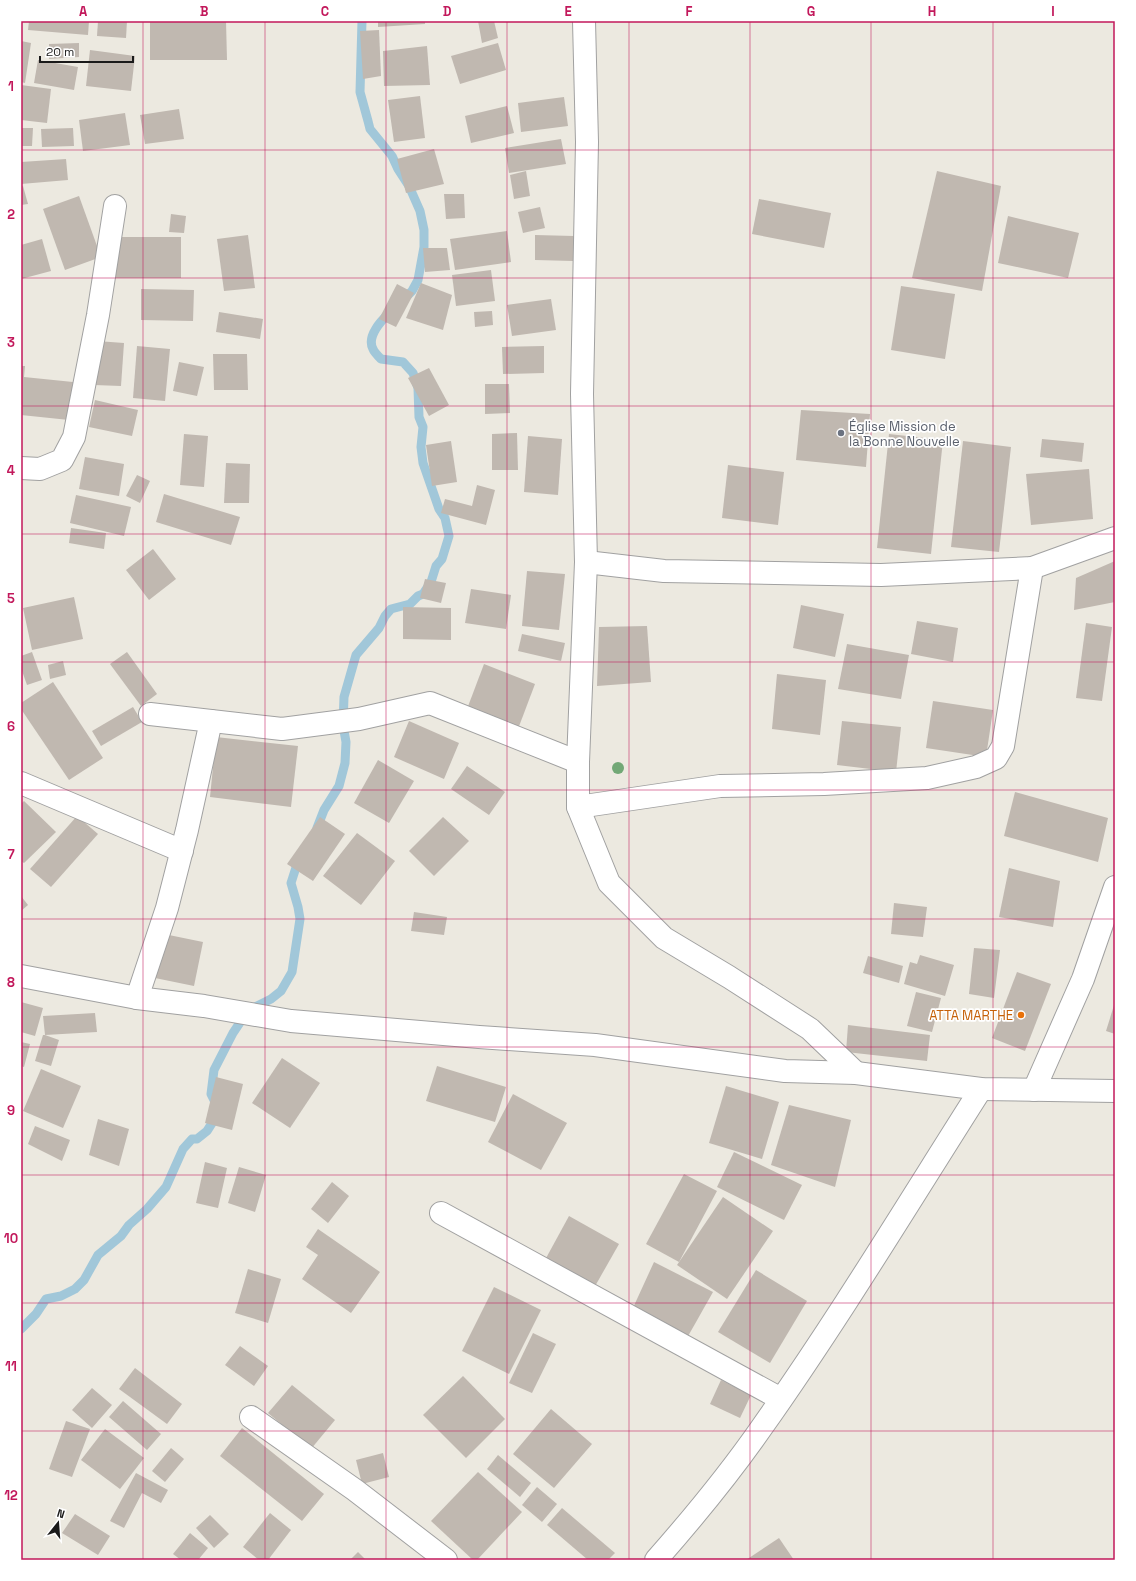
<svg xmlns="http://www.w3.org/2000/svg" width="1136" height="1581" font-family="'Space Grotesk',sans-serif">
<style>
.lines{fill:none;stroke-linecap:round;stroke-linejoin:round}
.stream{stroke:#a1c7d9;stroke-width:9}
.building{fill:#c0b8b0}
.street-casing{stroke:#a1a1a1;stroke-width:24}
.street{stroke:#fff;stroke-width:22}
.tree{fill:#72a876}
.grid{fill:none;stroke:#c2185b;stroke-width:1;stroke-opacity:0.55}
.worship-dot{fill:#6b7280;stroke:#fff;stroke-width:1.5}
.food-dot{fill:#e8710a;stroke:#fff;stroke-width:1.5}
.labels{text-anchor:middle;stroke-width:3.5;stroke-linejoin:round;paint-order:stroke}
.worship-label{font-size:13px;fill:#5b616d;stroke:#fff;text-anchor:start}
.food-label{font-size:13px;fill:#c56008;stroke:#fff;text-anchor:end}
.neatline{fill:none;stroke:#c2185b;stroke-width:1.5}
.grid-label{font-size:13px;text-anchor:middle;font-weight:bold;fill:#c2185b}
</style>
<rect width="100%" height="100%" fill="#ece9e0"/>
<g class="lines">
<!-- stream -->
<g class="stream">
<polyline points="362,21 360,92 368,121 370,129 392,156 398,169 409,186 420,211 424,230 424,247 418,280 412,291 403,300"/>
<path d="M 317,828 L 324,810 L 339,786 L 345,763 L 346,742 L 343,725 L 344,697 L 356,655 L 379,628 L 385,616 L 391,609 L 410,604 L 418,596 L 423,594 L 431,582 L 436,566 L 442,559 L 449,536 L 445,518 L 439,509 L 423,463 L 421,447 L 423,427 L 419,417 L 418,388 L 413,373 L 403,362 L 381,359 C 378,356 374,352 373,349 C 366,336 382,320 389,313"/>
<polyline points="21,1329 36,1314 46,1299 61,1296 75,1289 84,1280 98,1255 121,1236 129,1225 147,1209 166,1187 183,1149 192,1139 197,1139 207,1131 214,1120 217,1106 211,1094 214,1070 233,1033 245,1015 253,1008 271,999 281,991 292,972 300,919 298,907 291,883 299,858"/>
</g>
</g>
<!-- building -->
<g class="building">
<polygon points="29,21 89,21 88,35 28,30"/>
<polygon points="98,21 127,21 126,38 97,36"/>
<polygon points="150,21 226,21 227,60 150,60"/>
<polygon points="378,21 425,21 425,24 378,27"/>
<polygon points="478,21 494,21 498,38 482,43"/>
<polygon points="379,30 381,76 363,79 360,31"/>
<polygon points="21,41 31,43 25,83 21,82"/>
<polygon points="79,43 79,57 49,59 49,44"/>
<polygon points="498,43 506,70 460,84 451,56"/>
<polygon points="427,46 430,85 384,86 383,51"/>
<polygon points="90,50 135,56 131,91 86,86"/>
<polygon points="38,60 78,67 74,90 34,83"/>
<polygon points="21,85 51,89 47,123 21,120"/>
<polygon points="420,96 425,138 394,142 388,100"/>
<polygon points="564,97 568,126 521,132 518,103"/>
<polygon points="507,106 514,133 471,143 465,116"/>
<polygon points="179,109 184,139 145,144 140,115"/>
<polygon points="125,113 130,145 83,151 79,120"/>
<polygon points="21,128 33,128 32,146 21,146"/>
<polygon points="73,128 74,146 42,147 41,129"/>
<polygon points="561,139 566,164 509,173 505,148"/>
<polygon points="434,149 444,184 406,193 397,159"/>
<polygon points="66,159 68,180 21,184 21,162"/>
<polygon points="526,171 530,196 514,199 510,175"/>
<polygon points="937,171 1001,186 982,291 912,278"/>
<polygon points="23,186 28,204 21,205 21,187"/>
<polygon points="444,194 464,194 465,218 446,219"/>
<polygon points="79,196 101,257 65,270 43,209"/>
<polygon points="759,199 831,213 824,248 752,234"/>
<polygon points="540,207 545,228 523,233 518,212"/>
<polygon points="171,214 186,216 184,233 169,232"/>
<polygon points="1008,216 1079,233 1068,278 998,263"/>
<polygon points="507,231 511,262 455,270 450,239"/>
<polygon points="248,235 255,288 224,291 217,239"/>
<polygon points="535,235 574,236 573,261 535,260"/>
<rect x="115" y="237" width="66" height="41"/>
<polygon points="42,239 51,271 21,279 21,245"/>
<polygon points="423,248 447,248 450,270 425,272"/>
<polygon points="491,270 495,301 456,306 452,275"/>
<polygon points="421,283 452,295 443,330 406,318"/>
<polygon points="397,284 414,293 396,327 379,319"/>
<polygon points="901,286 955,294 945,359 891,350"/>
<polygon points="141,289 194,290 193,321 141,320"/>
<polygon points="551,299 556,330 512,336 507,305"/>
<polygon points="492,311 493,325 475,327 474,312"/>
<polygon points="219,312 263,319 260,339 216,332"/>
<polygon points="97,341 124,343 121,386 94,385"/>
<polygon points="137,346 170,349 165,401 133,398"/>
<polygon points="544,346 544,373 503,374 502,347"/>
<polygon points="213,354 247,354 248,390 214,390"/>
<polygon points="179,362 204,367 197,396 173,391"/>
<polygon points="21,366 25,366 24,377 73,382 69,420 21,415"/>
<polygon points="429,368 449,405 429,416 408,378"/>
<polygon points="485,384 509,384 510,413 485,414"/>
<polygon points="95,400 138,410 132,436 89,427"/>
<polygon points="801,410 870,414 866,467 796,460"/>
<polygon points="517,433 518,470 492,470 492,434"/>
<polygon points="184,434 208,436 204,487 180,485"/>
<polygon points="889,434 943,440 931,554 877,548"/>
<polygon points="528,436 562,439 558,495 524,492"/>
<polygon points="1042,439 1084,443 1082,462 1040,457"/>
<polygon points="451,441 457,482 432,486 426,445"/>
<polygon points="963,441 1011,447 999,552 951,547"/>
<polygon points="85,457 124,464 119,496 79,489"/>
<polygon points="226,463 250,464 249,503 224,503"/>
<polygon points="728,465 784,472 778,525 722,518"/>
<polygon points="1089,469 1093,519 1031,525 1026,474"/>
<polygon points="137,475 150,481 140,503 126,496"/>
<polygon points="477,485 495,490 486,525 441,513 445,499 472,506"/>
<polygon points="164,494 240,517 231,545 156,522"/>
<polygon points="76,495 131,507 124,536 70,523"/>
<polygon points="71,528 106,533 104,549 69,543"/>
<polygon points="153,549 176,579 149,600 126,570"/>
<polygon points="1115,561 1115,602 1074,610 1076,578"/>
<polygon points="527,571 565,574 559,630 522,626"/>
<polygon points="425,579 446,583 441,603 420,598"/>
<polygon points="471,589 511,595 506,629 465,623"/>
<polygon points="74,597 83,639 32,650 23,608"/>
<polygon points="801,605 844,614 835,657 793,648"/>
<polygon points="403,607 451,608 451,640 403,639"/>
<polygon points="917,621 958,628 953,662 911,654"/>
<polygon points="1086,623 1112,627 1102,701 1076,698"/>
<polygon points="647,626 651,682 597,686 599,627"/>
<polygon points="522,634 565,643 561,661 518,651"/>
<polygon points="847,644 909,655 901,699 838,689"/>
<polygon points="32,652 42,680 27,685 21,668 21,656"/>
<polygon points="127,652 157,694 141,706 110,664"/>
<polygon points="63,661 66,675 50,679 48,665"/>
<polygon points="484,664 535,684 518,729 467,709"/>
<polygon points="777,674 826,680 820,735 772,729"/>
<polygon points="53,682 103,758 69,780 21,709 21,703"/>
<polygon points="933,701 993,710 986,757 926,748"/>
<polygon points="133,707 142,722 101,746 92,731"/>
<polygon points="409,721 459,743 444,779 394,757"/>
<polygon points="842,721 901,727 896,772 837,765"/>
<polygon points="216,737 298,746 291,807 210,797"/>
<polygon points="378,760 414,781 389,823 354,803"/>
<polygon points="467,766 505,792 489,815 451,789"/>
<polygon points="1015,792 1108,818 1098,862 1004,836"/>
<polygon points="24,801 56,832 24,863 21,861 21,804"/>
<polygon points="77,816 98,834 51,887 30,869"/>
<polygon points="320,817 345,834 313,881 287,864"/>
<polygon points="443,817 469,841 434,876 409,851"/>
<polygon points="357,833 395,861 361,905 323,876"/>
<polygon points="1009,868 1060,881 1053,927 999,917"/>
<polygon points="21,896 28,905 21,911"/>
<polygon points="894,903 927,907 923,937 891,934"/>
<polygon points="414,912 447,917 444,935 411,931"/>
<polygon points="164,934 203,942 194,986 155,978"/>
<polygon points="974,948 1000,950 994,998 969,994"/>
<polygon points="920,955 954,965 945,996 904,984 910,962 917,964"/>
<polygon points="868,956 903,966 899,983 863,973"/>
<polygon points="1017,972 1051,984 1025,1051 992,1038"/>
<polygon points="916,992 941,998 932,1032 907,1026"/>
<polygon points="21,1002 43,1008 35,1036 21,1032"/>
<polygon points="1115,1002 1115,1034 1106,1031"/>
<polygon points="95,1013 97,1032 45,1035 59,1040 51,1066 35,1061 43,1035 45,1035 43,1016"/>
<polygon points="848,1025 930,1035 927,1061 846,1052"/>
<polygon points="21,1042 30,1044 24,1067 21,1066"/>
<polygon points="282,1058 320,1083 290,1128 252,1103"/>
<polygon points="437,1066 506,1087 495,1122 426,1101"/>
<polygon points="41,1069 81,1086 63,1128 23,1111"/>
<polygon points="216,1077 243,1084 232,1130 205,1123"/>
<polygon points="726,1086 779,1102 762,1159 709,1143"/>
<polygon points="513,1094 567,1123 541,1170 488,1142"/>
<polygon points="789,1105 851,1120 835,1187 771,1165"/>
<polygon points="98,1119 129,1129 119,1166 89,1155"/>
<polygon points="35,1126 70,1140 62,1161 28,1144"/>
<polygon points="734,1152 802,1185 784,1220 717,1187"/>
<polygon points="205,1162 227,1168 218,1208 196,1203"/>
<polygon points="239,1167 266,1175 255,1212 228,1203"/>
<polygon points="684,1174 717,1191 679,1262 646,1244"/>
<polygon points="332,1182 349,1196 328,1223 311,1209"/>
<polygon points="723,1197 773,1231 727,1299 677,1265"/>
<polygon points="569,1216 619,1244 594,1288 545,1260"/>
<polygon points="318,1229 380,1272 351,1313 302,1279 318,1255 306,1247"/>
<polygon points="654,1262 713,1292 687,1338 632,1310"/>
<polygon points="248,1269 281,1279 268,1323 235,1313"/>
<polygon points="756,1270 807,1301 770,1363 718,1332"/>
<polygon points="494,1287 541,1310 509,1374 462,1351"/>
<polygon points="533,1333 556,1344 532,1393 509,1383"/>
<polygon points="240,1346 268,1366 254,1386 225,1365"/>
<polygon points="135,1368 182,1404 167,1424 119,1389"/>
<polygon points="463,1376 505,1419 466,1458 423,1415"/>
<polygon points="721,1380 751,1395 740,1418 710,1404"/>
<polygon points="292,1385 335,1420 311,1449 268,1413"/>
<polygon points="92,1388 112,1405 92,1428 72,1410"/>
<polygon points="123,1401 161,1434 147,1450 109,1417"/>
<polygon points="551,1409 592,1444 554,1488 513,1454"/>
<polygon points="66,1421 90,1429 72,1477 49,1469"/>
<polygon points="242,1428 324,1494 302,1521 220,1456"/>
<polygon points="105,1429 144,1458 120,1489 81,1460"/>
<polygon points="171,1448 184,1459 165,1482 152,1471"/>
<polygon points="383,1453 389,1477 362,1484 356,1460"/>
<polygon points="498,1455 531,1483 520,1497 487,1469"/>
<polygon points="478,1472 522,1512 477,1560 473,1560 431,1521"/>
<polygon points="136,1473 168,1490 161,1503 142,1493 124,1528 110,1521"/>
<polygon points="537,1487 557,1504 542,1522 522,1505"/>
<polygon points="562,1508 615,1553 608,1560 588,1560 547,1525"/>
<polygon points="270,1513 291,1530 268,1560 259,1560 243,1547"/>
<polygon points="75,1514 110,1536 98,1555 62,1533"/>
<polygon points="210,1515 229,1534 214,1548 196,1528"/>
<polygon points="190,1533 208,1548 198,1560 181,1560 173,1554"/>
<polygon points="779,1538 794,1560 746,1560"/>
<polygon points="358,1552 366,1560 350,1560"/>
</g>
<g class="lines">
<defs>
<g id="street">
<polyline points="584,21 587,142 582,394 586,562 578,762 578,807 609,883 664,938 729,977 810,1029 856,1073"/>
<polyline points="21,468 40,469 62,460 74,437 98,315 115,206"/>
<polyline points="586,562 664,571 881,575 1032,568 1115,538"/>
<polyline points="150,714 282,729 359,719 430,703 578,762"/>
<polyline points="21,783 182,851"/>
<polyline points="578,807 720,786 824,784 927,778 976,767 996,758 1003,746 1032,568"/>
<polyline points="21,976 137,998 204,1006 291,1021 479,1037 595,1045 785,1071 856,1073 981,1089 1115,1091"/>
<polyline points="137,998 167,908 187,830 211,721"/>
<polyline points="1034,1090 1083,979 1115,887"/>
<polyline points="441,1213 781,1399"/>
<polyline points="251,1417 355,1490 446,1560"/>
<path d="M 656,1560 C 693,1518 730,1473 762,1427 C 839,1318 909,1202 981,1089"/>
</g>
</defs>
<!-- street casing -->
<use href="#street" class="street-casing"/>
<!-- street -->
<use href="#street" class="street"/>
</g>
<!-- trees -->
<circle class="tree" cx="618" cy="768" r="6"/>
<!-- grid -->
<path class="grid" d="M 143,21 L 143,1560M 265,21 L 265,1560M 386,21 L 386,1560M 507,21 L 507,1560M 629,21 L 629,1560M 750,21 L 750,1560M 871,21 L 871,1560M 993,21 L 993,1560M 21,150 L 1115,150M 21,278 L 1115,278M 21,406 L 1115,406M 21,534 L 1115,534M 21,662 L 1115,662M 21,790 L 1115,790M 21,919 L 1115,919M 21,1047 L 1115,1047M 21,1175 L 1115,1175M 21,1303 L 1115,1303M 21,1431 L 1115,1431"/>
<!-- markers -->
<circle class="worship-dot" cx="841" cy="433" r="4"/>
<circle class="food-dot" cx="1021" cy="1015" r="4"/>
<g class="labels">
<!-- worship labels -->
<g class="worship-label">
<text x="849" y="431">Église Mission de<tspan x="849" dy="15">la Bonne Nouvelle</tspan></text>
</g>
<!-- food labels -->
<g class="food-label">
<text x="1013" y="1020">ATTA MARTHE</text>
</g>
</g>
<!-- border -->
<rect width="1136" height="1581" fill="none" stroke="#ffffff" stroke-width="44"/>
<!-- north arrow -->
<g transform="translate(58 1523) rotate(17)" stroke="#ffffff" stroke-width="3" paint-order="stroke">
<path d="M0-3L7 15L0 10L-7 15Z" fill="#1a1a1a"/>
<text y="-6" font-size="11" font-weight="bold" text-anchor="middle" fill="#1a1a1a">N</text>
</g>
<!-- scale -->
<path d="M40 56v6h93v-6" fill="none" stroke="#1a1a1a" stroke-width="2"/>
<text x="46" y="56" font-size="12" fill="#1a1a1a" stroke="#ffffff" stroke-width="3" paint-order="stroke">20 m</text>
<rect x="22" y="22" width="1092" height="1537" class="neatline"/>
<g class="grid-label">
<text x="83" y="16">A</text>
<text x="204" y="16">B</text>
<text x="325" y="16">C</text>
<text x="447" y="16">D</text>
<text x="568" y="16">E</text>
<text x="689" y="16">F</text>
<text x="811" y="16">G</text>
<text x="932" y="16">H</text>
<text x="1053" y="16">I</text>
<text x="11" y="91">1</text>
<text x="11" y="219">2</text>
<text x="11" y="347">3</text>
<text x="11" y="475">4</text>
<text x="11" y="603">5</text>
<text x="11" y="731">6</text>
<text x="11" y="859">7</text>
<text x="11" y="987">8</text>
<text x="11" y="1115">9</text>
<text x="11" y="1243">10</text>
<text x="11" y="1371">11</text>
<text x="11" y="1500">12</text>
</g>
</svg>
